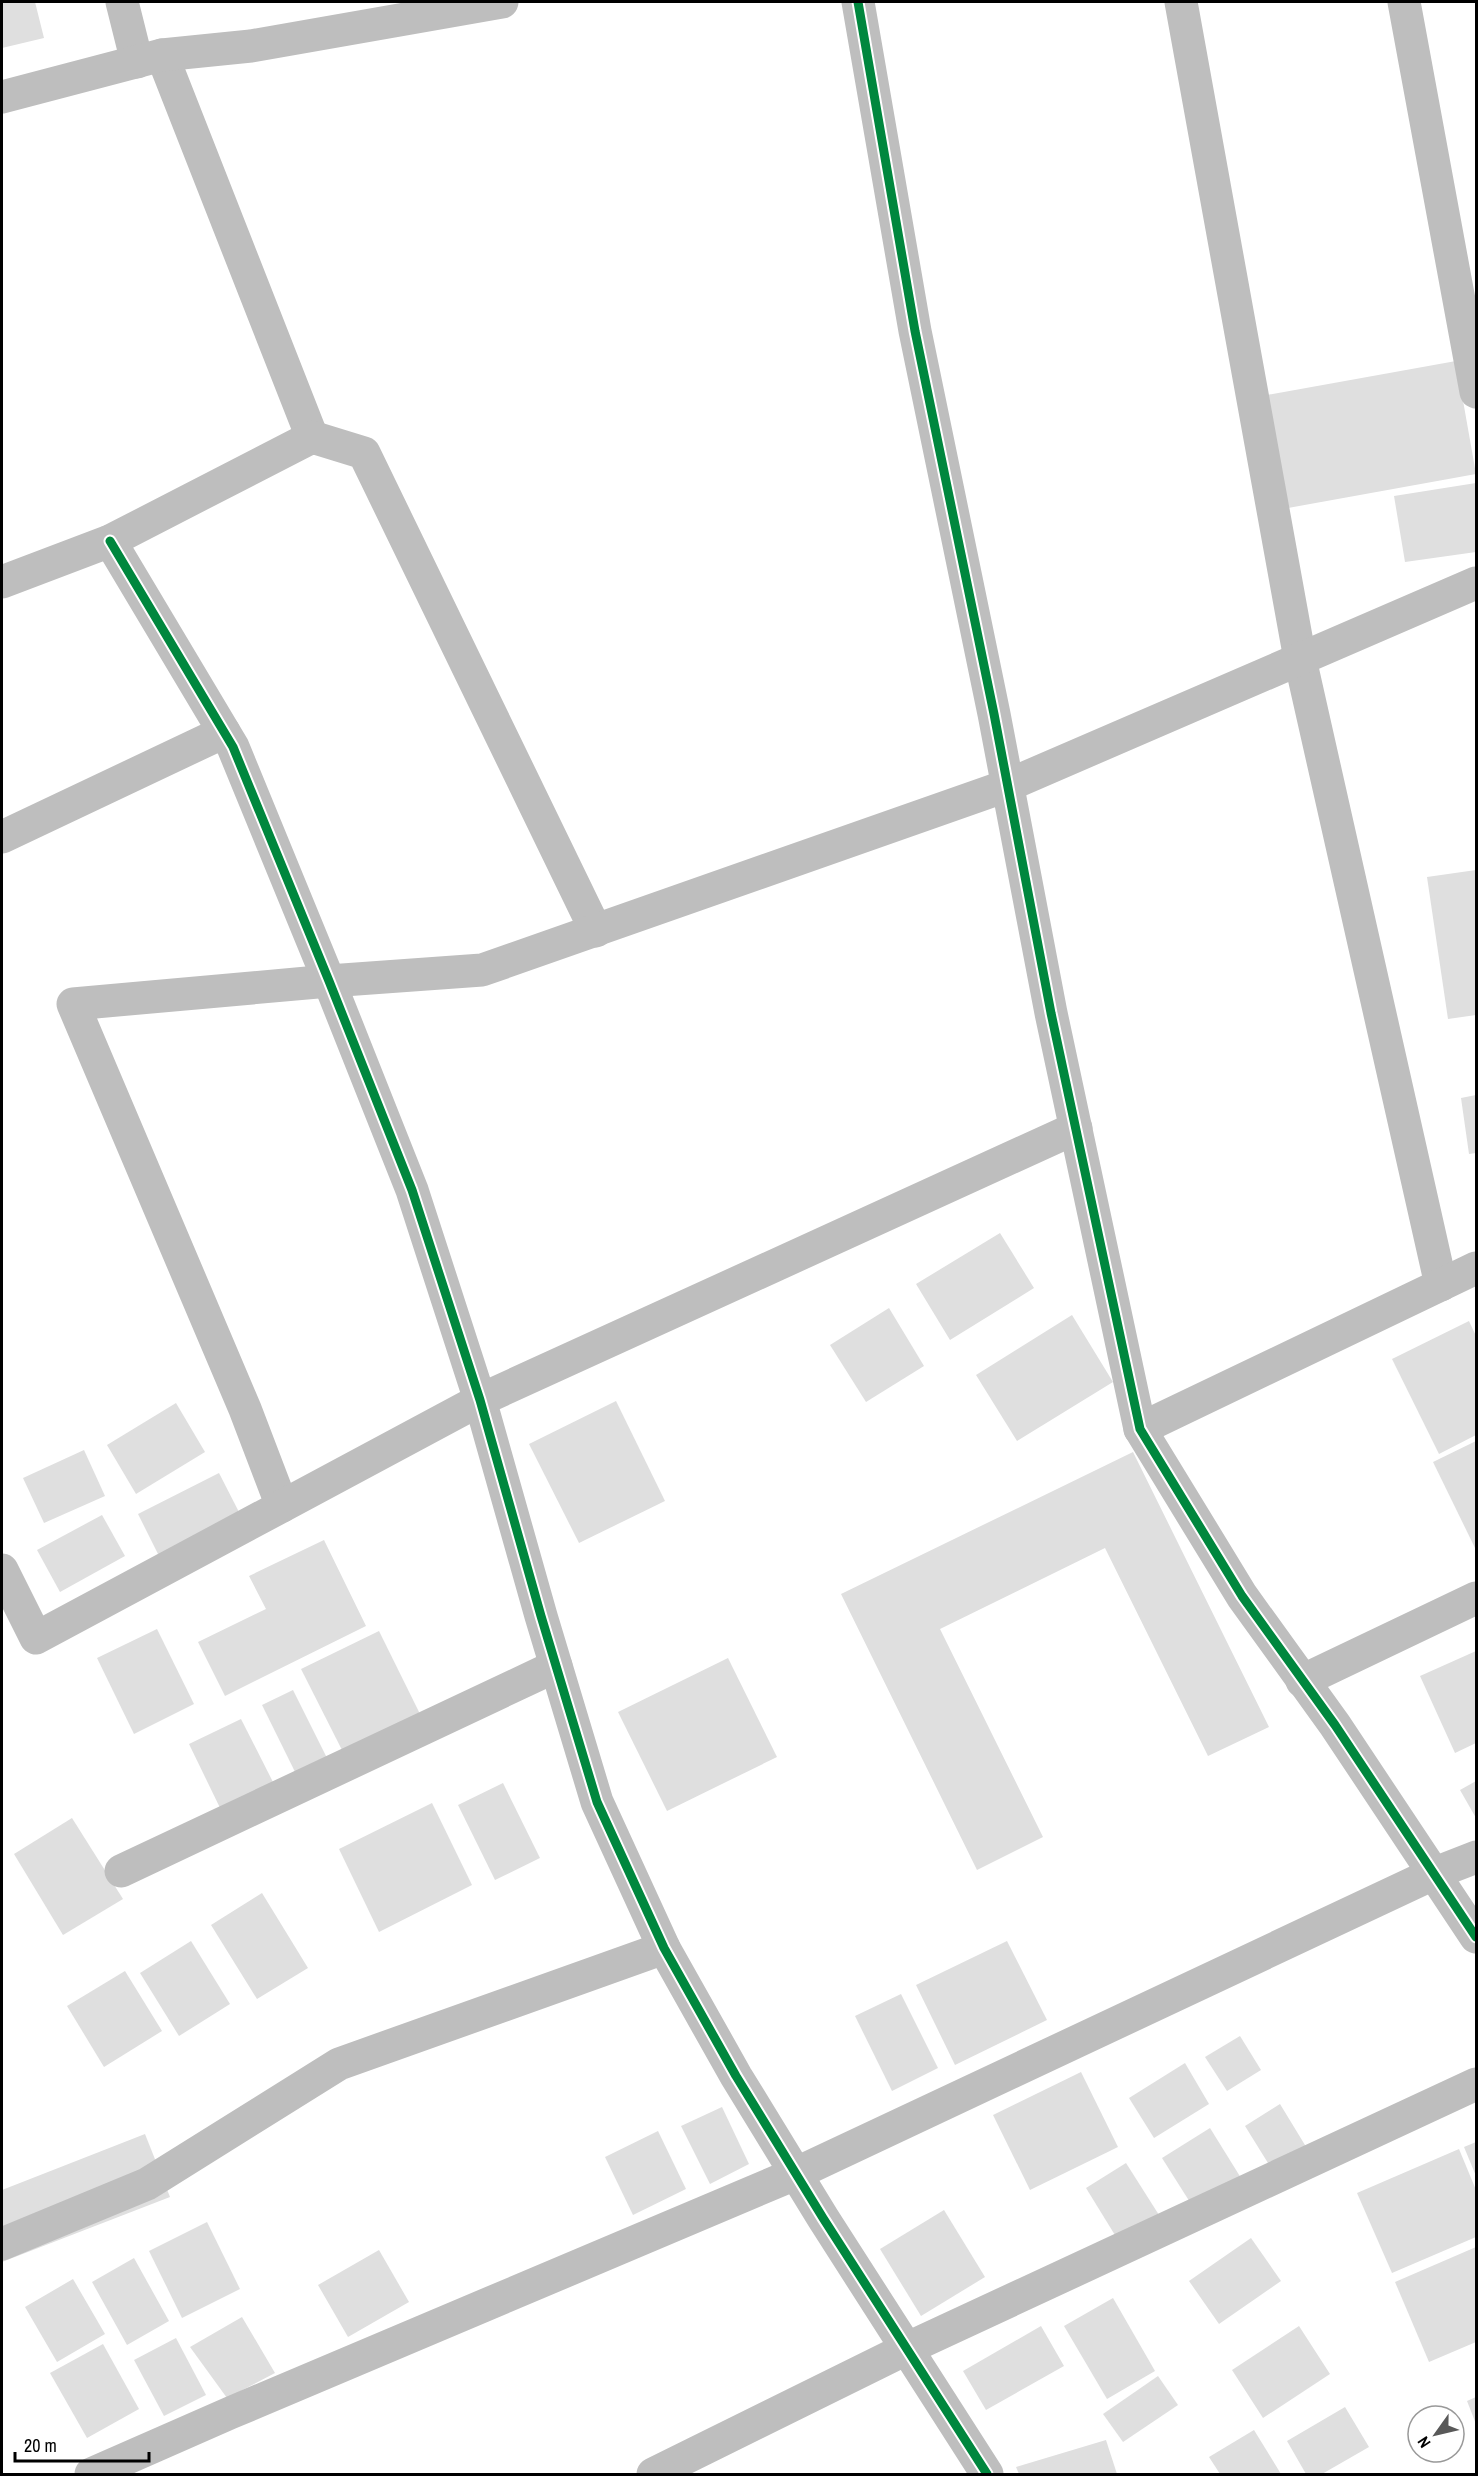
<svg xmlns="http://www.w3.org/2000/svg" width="1478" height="2476" font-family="'Archivo Narrow',sans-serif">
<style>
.building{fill:#dfdfdf}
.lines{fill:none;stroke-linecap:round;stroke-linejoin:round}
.minor{stroke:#bebebe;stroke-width:33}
.cycleway-casing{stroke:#fff;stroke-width:13}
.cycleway{stroke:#00873e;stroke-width:9}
</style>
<rect width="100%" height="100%" fill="#fff"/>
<!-- building -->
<g class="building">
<polygon points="2,2 35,2 44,38 2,48"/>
<polygon points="1456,361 1476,474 1288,508 1267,395"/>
<polygon points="1476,483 1476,552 1405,562 1394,496"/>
<polygon points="1476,870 1476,1015 1448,1019 1427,877"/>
<polygon points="1476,1095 1476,1153 1469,1154 1461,1098"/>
<polygon points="1000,1233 1034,1288 950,1340 916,1284"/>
<polygon points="889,1308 924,1366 866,1402 830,1345"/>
<polygon points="1072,1315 1113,1382 1017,1441 976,1375"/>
<polygon points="1469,1321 1476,1336 1476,1435 1439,1454 1392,1359"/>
<polygon points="616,1401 665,1501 579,1543 529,1444"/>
<polygon points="176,1403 205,1452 136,1494 107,1445"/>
<polygon points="1476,1441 1476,1550 1433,1462"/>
<polygon points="84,1450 105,1496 44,1523 23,1478"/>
<polygon points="1133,1452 1269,1727 1208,1756 1105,1548 940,1629 1043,1837 977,1870 841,1594"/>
<polygon points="219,1473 241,1516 160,1558 138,1514"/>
<polygon points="102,1515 125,1556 60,1592 37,1550"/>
<polygon points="324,1540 366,1626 225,1696 198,1642 266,1609 249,1576"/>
<polygon points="157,1629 194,1704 134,1734 97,1658"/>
<polygon points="379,1631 421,1716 344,1754 301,1669"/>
<polygon points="1476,1651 1476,1743 1455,1753 1420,1676"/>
<polygon points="728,1658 777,1757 667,1811 618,1712"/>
<polygon points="293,1690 332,1768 301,1784 262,1705"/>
<polygon points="241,1719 275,1786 222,1812 189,1744"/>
<polygon points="1476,1781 1476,1818 1460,1790"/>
<polygon points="503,1783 540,1858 495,1880 458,1805"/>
<polygon points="432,1803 472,1885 379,1932 339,1849"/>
<polygon points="72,1818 123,1899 63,1935 14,1854"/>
<polygon points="262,1893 308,1968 257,1999 211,1925"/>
<polygon points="191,1941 230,2004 179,2036 140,1973"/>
<polygon points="1007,1941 1047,2020 955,2065 916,1985"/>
<polygon points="125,1971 162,2031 104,2067 67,2006"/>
<polygon points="901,1994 938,2068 892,2091 855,2016"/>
<polygon points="1240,2036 1261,2070 1227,2091 1205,2057"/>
<polygon points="1185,2063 1209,2104 1154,2138 1129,2098"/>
<polygon points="1081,2072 1118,2147 1030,2190 993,2115"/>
<polygon points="1280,2104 1308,2150 1273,2171 1245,2126"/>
<polygon points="722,2107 749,2164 710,2184 681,2126"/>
<polygon points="1210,2128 1241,2178 1193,2207 1162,2158"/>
<polygon points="658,2131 686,2189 633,2215 605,2157"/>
<polygon points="145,2134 170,2197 2,2262 2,2190"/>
<polygon points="1476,2142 1476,2176 1464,2147"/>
<polygon points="1459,2149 1476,2190 1476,2237 1392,2273 1357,2193"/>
<polygon points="1126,2163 1159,2215 1118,2240 1086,2188"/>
<polygon points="944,2210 985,2277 921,2316 880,2249"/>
<polygon points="207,2222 240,2289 182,2318 149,2251"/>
<polygon points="1251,2238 1281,2281 1219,2324 1189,2281"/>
<polygon points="1476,2247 1476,2342 1429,2362 1395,2282"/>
<polygon points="379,2250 409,2302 348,2337 318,2285"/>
<polygon points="134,2258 169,2321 127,2345 92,2282"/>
<polygon points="73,2279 105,2334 57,2362 25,2307"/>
<polygon points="1113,2298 1155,2371 1107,2399 1064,2326"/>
<polygon points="242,2317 275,2373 227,2398 190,2347"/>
<polygon points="1041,2326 1064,2366 986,2410 963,2371"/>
<polygon points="1299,2326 1330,2374 1263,2418 1232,2370"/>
<polygon points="176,2338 206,2395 164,2416 134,2360"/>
<polygon points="103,2344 139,2409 87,2438 50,2373"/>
<polygon points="1158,2376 1178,2405 1123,2442 1103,2414"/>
<polygon points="1476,2397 1476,2424 1467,2401"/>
<polygon points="1345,2407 1369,2447 1322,2474 1306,2474 1287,2441"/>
<polygon points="1254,2430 1281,2474 1220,2474 1209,2457"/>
<polygon points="1106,2440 1117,2474 1019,2474 1016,2467"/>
</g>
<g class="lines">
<!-- minor -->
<g class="minor">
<polyline points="122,2 137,62"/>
<polyline points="858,2 915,331 994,714 1051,1013 1140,1429 1242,1596 1335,1725 1476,1937"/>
<polyline points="1181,2 1300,659 1441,1285"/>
<polyline points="1404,2 1476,392"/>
<polyline points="162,55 312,437"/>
<polyline points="2,97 162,55 251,46 502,2"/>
<polyline points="110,541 233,747 329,981 412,1190 480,1400 541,1616 597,1802 664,1948 736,2076 823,2218 987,2474"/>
<polyline points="2,582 110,541 312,437 364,453 596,931"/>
<polyline points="2,837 224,732"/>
<polyline points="1140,1429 1476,1268"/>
<polyline points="282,1506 245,1409 73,1004 329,981 482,970 1006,786 1476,583"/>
<polyline points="2,1570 36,1638 480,1400 1076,1128"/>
<polyline points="1302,1681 1476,1598"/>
<polyline points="121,1871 556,1666"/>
<polyline points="2,2244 147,2184 339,2064 664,1948"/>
<polyline points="91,2474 230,2413 795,2174 1435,1873 1476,1857"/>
<polyline points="653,2474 906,2349 1476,2084"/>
</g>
<defs>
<g id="cycleway">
<polyline points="858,2 915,331 994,714 1051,1013 1140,1429 1242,1596 1335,1725 1476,1937"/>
<polyline points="110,541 233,747 329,981 412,1190 480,1400 541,1616 597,1802 664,1948 736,2076 823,2218 987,2474"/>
</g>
</defs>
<!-- cycleway casing -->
<use href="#cycleway" class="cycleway-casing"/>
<!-- cycleway -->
<use href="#cycleway" class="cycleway"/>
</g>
<!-- border -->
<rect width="1478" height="2476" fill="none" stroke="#000000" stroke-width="6"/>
<!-- north arrow -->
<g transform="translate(1436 2434) rotate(236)"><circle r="28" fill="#ffffff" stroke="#999999" stroke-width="1.5"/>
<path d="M0-4.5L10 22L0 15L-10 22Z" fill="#595959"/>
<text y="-9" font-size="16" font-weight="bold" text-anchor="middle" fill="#000000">N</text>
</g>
<!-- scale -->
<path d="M15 2452v9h134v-9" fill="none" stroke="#000000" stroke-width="3"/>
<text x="24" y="2452" font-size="18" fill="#000000" stroke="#ffffff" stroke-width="4.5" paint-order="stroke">20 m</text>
</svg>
